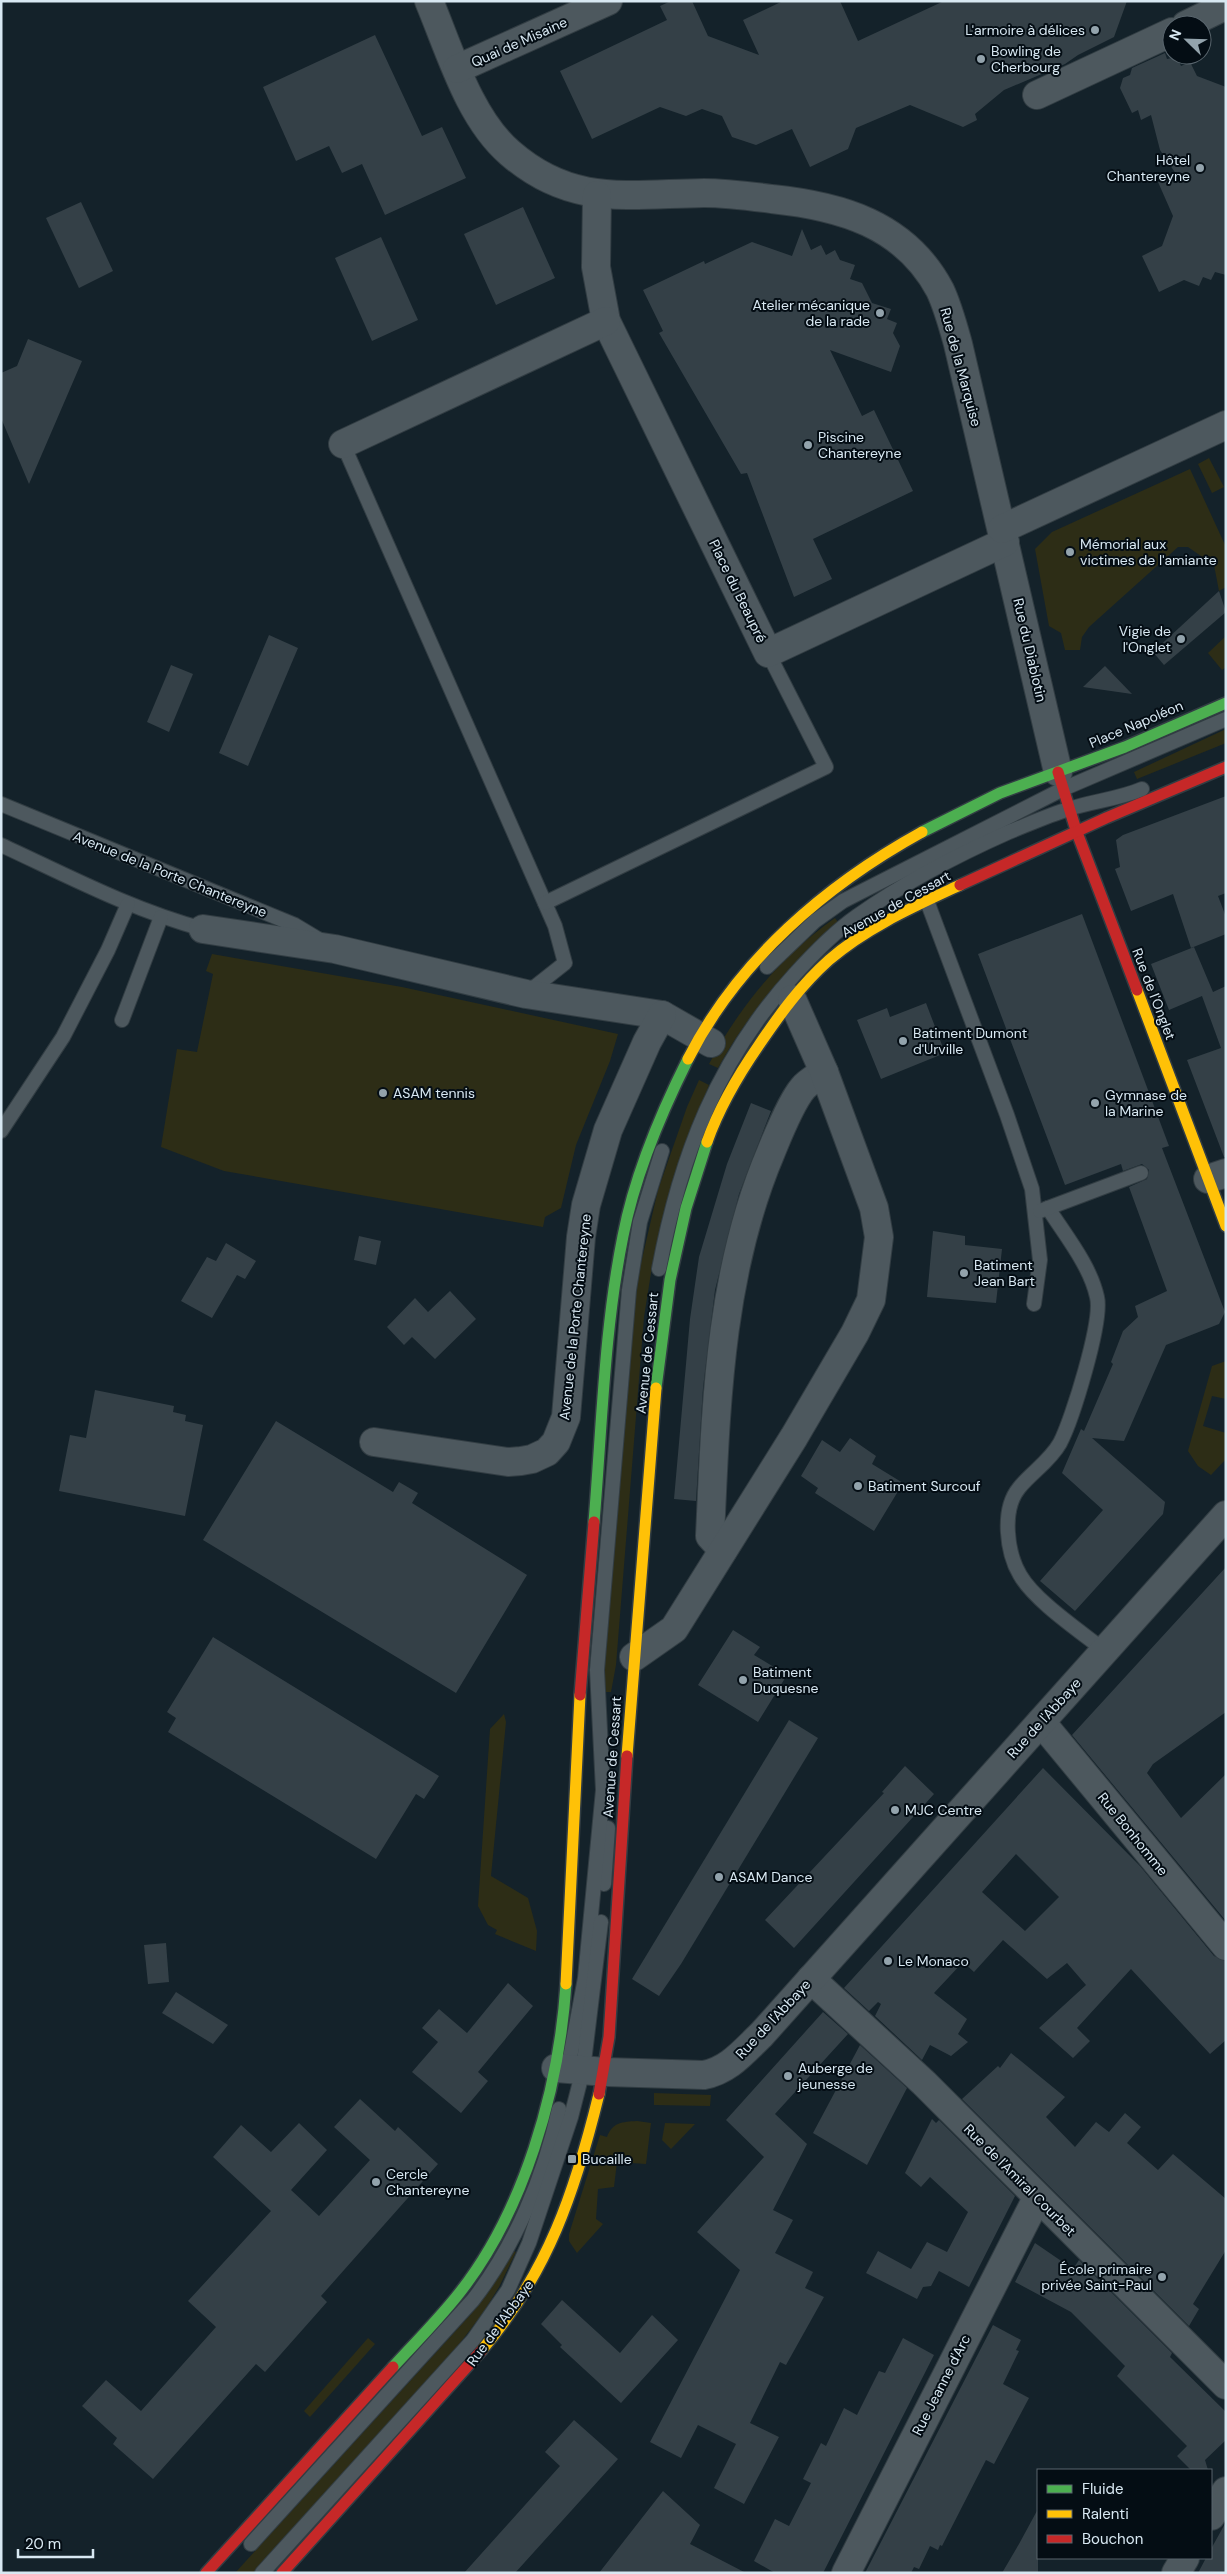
<svg xmlns="http://www.w3.org/2000/svg" width="1227" height="2574" font-family="'DM Sans',sans-serif">
<style>
.green{fill:#2d2d16}
.building{fill:#344047;fill-rule:evenodd}
.lines{fill:none;stroke-linecap:round;stroke-linejoin:round}
.lane-casing{stroke:#323d43;stroke-width:16}
.street-casing{stroke:#323d43;stroke-width:30}
.fast-casing{stroke:#323d43;stroke-width:14}
.slow-casing{stroke:#323d43;stroke-width:14}
.jam-casing{stroke:#323d43;stroke-width:14}
.lane{stroke:#4d585e;stroke-width:14}
.street{stroke:#4d585e;stroke-width:28}
.fast{stroke:#4caf50;stroke-width:11}
.slow{stroke:#ffc107;stroke-width:11}
.jam{stroke:#c62828;stroke-width:11}
.poi-dot{fill:#93a3ac;stroke:#040d14;stroke-width:2}
.labels{text-anchor:middle;stroke-width:4;stroke-linejoin:round;paint-order:stroke}
.poi-label{font-size:14px;fill:#d8e8f2;stroke:#040d14;text-anchor:start}
.street-label{font-size:14px;fill:#d8e8f2;stroke:#040d14}
</style>
<rect width="100%" height="100%" fill="#14222a"/>
<!-- green -->
<g class="green">
<polygon points="1209,458 1224,487 1212,493 1198,464"/>
<polygon points="1190,469 1226,547 1226,587 1219,591 1214,565 1188,547 1178,547 1089,627 1082,637 1080,650 1065,650 1061,633 1049,626 1035,549 1052,532"/>
<polygon points="1226,636 1226,667 1222,670 1208,653"/>
<polygon points="1226,729 1226,743 1137,779 1134,772"/>
<path d="M 835,918 L 838,922 C 791,965 749,1011 718,1068 L 709,1064 C 739,1007 782,955 835,918 Z"/>
<polygon points="212,954 402,987 618,1034 610,1061 576,1145 561,1208 545,1217 543,1227 224,1171 161,1147 177,1049 197,1052 213,974 206,971"/>
<polygon points="699,1080 709,1085 673,1181 651,1273 644,1317 616,1665 611,1692 606,1692 602,1665 629,1346 639,1272 658,1190 687,1107"/>
<polygon points="1226,1361 1226,1399 1212,1396 1203,1426 1226,1433 1226,1459 1211,1475 1198,1466 1188,1451 1212,1366"/>
<polygon points="504,1714 506,1722 491,1876 528,1898 537,1931 536,1951 495,1934 497,1930 488,1925 478,1906 490,1729"/>
<polygon points="654,2093 711,2095 710,2106 654,2105"/>
<path d="M 637,2121 L 651,2123 L 646,2164 L 617,2162 L 614,2187 L 598,2189 L 596,2219 L 603,2224 L 577,2253 L 569,2241 L 569,2234 L 600,2135 L 607,2137 C 613,2122 622,2122 637,2121 Z"/>
<polygon points="665,2123 695,2124 671,2149 662,2140"/>
<polygon points="511,2250 516,2252 499,2287 483,2313 454,2351 253,2573 235,2573 472,2313 493,2283"/>
<polygon points="368,2338 375,2344 310,2417 304,2411"/>
</g>
<!-- building -->
<g class="building">
<polygon points="671,1 692,1 708,36 759,55 743,20 783,1 840,1 858,41 944,1 1127,1 1114,37 1078,55 1065,64 1004,90 975,114 977,120 963,127 910,105 856,128 848,149 810,167 792,129 756,145 732,137 722,116 702,109 686,116 660,107 592,139 560,71 667,20 660,6"/>
<polygon points="375,35 422,136 442,127 466,178 385,215 362,164 342,173 329,146 296,161 263,87"/>
<polygon points="1165,53 1167,59 1177,57 1181,66 1190,62 1197,76 1226,87 1226,275 1215,272 1211,280 1203,277 1199,286 1184,280 1159,292 1142,256 1162,246 1173,216 1158,182 1176,174 1160,150 1151,115 1141,120 1138,110 1132,113 1120,88 1123,78 1130,75 1132,68"/>
<polygon points="81,202 113,271 79,288 46,218"/>
<polygon points="523,207 555,278 496,305 464,234"/>
<polygon points="802,229 811,250 821,245 826,255 835,250 840,260 855,265 850,279 862,283 872,303 891,309 887,319 897,323 893,333 900,346 891,372 830,350 862,416 874,410 913,491 813,539 832,579 794,597 747,473 741,474 659,333 663,331 643,290 704,261 705,264 752,242 792,256"/>
<polygon points="381,237 418,320 372,341 335,258"/>
<polygon points="28,339 82,361 29,484 1,418 1,373 17,366"/>
<polygon points="1219,591 1226,612 1164,665 1153,652"/>
<polygon points="269,635 298,648 248,766 219,753"/>
<polygon points="171,665 193,674 169,732 147,722"/>
<polygon points="1105,666 1132,694 1083,687"/>
<polygon points="1226,796 1226,893 1218,896 1226,917 1226,934 1191,948 1173,894 1131,911 1115,869 1120,867 1116,840 1123,835"/>
<polygon points="1082,914 1169,1146 1162,1148 1225,1312 1219,1324 1166,1345 1124,1441 1092,1438 1165,1502 1163,1514 1075,1611 1040,1581 1103,1510 1062,1473 1081,1429 1084,1431 1113,1364 1111,1362 1123,1331 1138,1317 1135,1306 1167,1291 1129,1187 1147,1179 1149,1170 1142,1164 1123,1171 1121,1164 1065,1185 978,954"/>
<polygon points="1194,947 1213,992 1226,986 1226,1157 1224,1157 1187,1060 1221,1048 1202,996 1169,1010 1151,964"/>
<polygon points="926,1003 945,1053 881,1079 857,1020 887,1008 890,1017"/>
<polygon points="751,1103 771,1111 739,1194 715,1290 703,1388 696,1501 674,1499 690,1319 699,1257 727,1164"/>
<polygon points="933,1231 965,1236 965,1245 1002,1249 996,1303 927,1297"/>
<polygon points="359,1236 381,1241 376,1265 354,1260"/>
<polygon points="226,1243 256,1261 245,1279 237,1275 212,1318 181,1301 207,1257 216,1261"/>
<polygon points="450,1291 476,1319 435,1359 412,1337 404,1345 387,1327 415,1298 428,1312"/>
<polygon points="95,1390 174,1406 173,1412 186,1415 185,1421 203,1425 185,1516 59,1491 70,1435 86,1438"/>
<polygon points="276,1421 393,1492 399,1482 418,1493 412,1503 527,1575 456,1693 203,1540"/>
<polygon points="850,1438 876,1456 872,1464 903,1483 874,1531 815,1493 818,1488 801,1476 822,1440 840,1452"/>
<polygon points="1226,1567 1226,1712 1153,1764 1147,1773 1181,1818 1226,1774 1226,1921 1072,1735"/>
<polygon points="733,1630 760,1647 754,1655 787,1675 758,1722 698,1685"/>
<polygon points="213,1637 439,1776 424,1799 416,1794 376,1859 168,1732 176,1718 167,1712"/>
<polygon points="789,1720 818,1738 681,1964 659,1996 632,1979"/>
<polygon points="905,1766 934,1794 794,1948 765,1920 884,1793 882,1792"/>
<path d="M 1043,1768 L 1140,1866 L 1214,1956 L 1226,1961 L 1226,2040 L 1210,2054 L 1131,1969 L 1077,2028 L 1090,2041 L 1073,2058 L 1039,2028 L 1086,1985 L 1067,1963 L 1047,1979 L 1003,1940 L 974,1972 L 963,1962 L 934,1993 L 967,2019 L 958,2034 L 968,2042 L 951,2056 L 930,2045 L 922,2060 L 875,2016 L 881,2004 L 878,2002 L 869,2011 L 844,1988 ZM 1016,1854 L 1059,1897 L 1025,1931 L 982,1892 Z"/>
<polygon points="166,1943 169,1982 148,1984 144,1945"/>
<polygon points="508,1983 533,2006 478,2072 488,2081 461,2113 412,2072 438,2042 422,2028 439,2009 467,2033"/>
<polygon points="176,1992 228,2025 213,2044 162,2013"/>
<polygon points="823,2012 848,2034 775,2114 807,2144 773,2210 793,2220 775,2253 813,2272 805,2288 824,2297 786,2365 780,2362 750,2423 779,2437 744,2504 714,2488 736,2444 698,2425 681,2458 650,2442 740,2270 697,2232 764,2157 726,2120"/>
<polygon points="860,2045 907,2088 867,2165 813,2133"/>
<polygon points="1011,2053 1065,2097 1046,2117 1075,2147 1096,2122 1109,2132 1125,2113 1141,2127 1127,2143 1158,2170 1173,2154 1226,2199 1226,2250 1193,2304 1199,2309 1189,2326 962,2099 998,2066 1000,2068"/>
<polygon points="360,2099 395,2131 398,2127 438,2164 321,2296 327,2302 265,2372 256,2364 153,2479 113,2444 117,2438 82,2406 106,2380 141,2411 216,2327 188,2301 271,2211 213,2157 241,2125 271,2152 299,2123 327,2150 291,2190 319,2216 370,2160 334,2127"/>
<polygon points="932,2119 936,2123 939,2120 1015,2196 969,2287 939,2271 931,2286 923,2287 917,2299 866,2273 878,2251 911,2269 927,2242 947,2252 968,2212 930,2177 921,2187 905,2173"/>
<polygon points="1035,2243 1073,2269 1079,2260 1172,2353 1170,2357 1225,2411 1226,2440 1205,2460 1208,2470 1191,2470 1177,2456 1187,2446 1117,2376 1125,2366 1071,2312 1015,2282"/>
<polygon points="562,2300 620,2353 652,2315 678,2340 621,2403 560,2347 562,2345 541,2324"/>
<polygon points="993,2325 1021,2340 1016,2350 1019,2351 1003,2384 1029,2398 994,2464 986,2460 942,2546 940,2545 938,2550 930,2546 919,2569 914,2567 911,2573 865,2573"/>
<polygon points="903,2338 934,2355 823,2573 775,2573 754,2561 775,2519 789,2526 811,2483 803,2479 821,2443 826,2446 844,2408 857,2415 879,2371 885,2373"/>
<polygon points="574,2420 618,2459 515,2573 464,2573 560,2466 545,2452"/>
<polygon points="663,2491 700,2525 690,2544 746,2573 599,2573"/>
<polygon points="1038,2509 1038,2573 1002,2573 1019,2544"/>
<polygon points="1226,2522 1226,2573 1198,2573 1206,2558 1211,2558 1211,2549"/>
</g>
<g class="lines">
<defs>
<g id="lane">
<polyline points="343,444 555,926 565,963 527,993"/>
<polyline points="1,804 295,925 320,940"/>
<path d="M 1,845 C 68,876 132,910 203,929"/>
<polyline points="927,901 1007,1115 1032,1189 1040,1260 1034,1304"/>
<polyline points="545,903 826,767 768,653"/>
<polyline points="767,967 815,921 843,901 1063,789 1226,719"/>
<polyline points="122,1020 161,917"/>
<polyline points="1,1131 63,1037 108,950 128,904"/>
<path d="M 1048,1208 C 1065,1235 1090,1265 1097,1297 C 1103,1321 1072,1420 1060,1443 C 1050,1461 1031,1473 1019,1488 C 1001,1510 1007,1553 1020,1575 C 1035,1601 1080,1631 1105,1651"/>
<polyline points="1040,1211 1141,1173"/>
<path d="M 659,1269 C 680,1157 717,1060 794,975 C 813,954 834,932 857,916 C 904,883 957,855 1009,832 C 1029,824 1049,815 1069,809 C 1093,801 1119,799 1142,789"/>
<polyline points="604,1884 608,1828"/>
<polyline points="567,2074 585,1978 603,1790 597,1670 629,1290 640,1222 662,1151"/>
<path d="M 251,2544 L 473,2300 C 515,2246 544,2177 559,2109"/>
<polyline points="262,2573 473,2340 508,2290 529,2243 571,2117 583,2070 601,1922"/>
</g>
<g id="street">
<path d="M 429,1 C 450,51 469,118 510,153 C 572,207 628,194 704,193 C 726,193 749,196 772,199 C 840,206 905,224 940,290 C 948,307 953,326 958,344 L 1058,772"/>
<polyline points="1186,25 1223,7"/>
<polyline points="457,69 608,1"/>
<polyline points="1037,95 1172,32"/>
<polyline points="597,195 596,267 606,321 768,653 1005,542"/>
<polyline points="343,444 606,321"/>
<polyline points="1002,529 1226,425"/>
<polyline points="203,929 335,949 526,994 662,1015 711,1043"/>
<polyline points="1208,1179 1226,1173"/>
<polyline points="374,1442 508,1462 521,1461 532,1459 547,1452 556,1442 566,1417 581,1237 586,1205 608,1130 647,1042 662,1015"/>
<path d="M 723,1550 L 710,1536 C 716,1406 719,1274 771,1152 C 778,1135 791,1102 803,1088 C 808,1082 817,1077 824,1072"/>
<polyline points="634,1657 674,1629 794,1437 855,1333 871,1300 879,1237 874,1208 824,1072 792,999"/>
<polyline points="1041,1722 1226,1946"/>
<polyline points="811,1979 924,2083 1226,2385"/>
<path d="M 556,2068 L 606,2072 L 704,2075 C 729,2070 743,2052 761,2035 L 1226,1515"/>
<polyline points="1211,2516 1226,2491"/>
<polyline points="846,2573 1037,2198"/>
<polyline points="1176,2573 1185,2558"/>
</g>
<g id="fast">
<polyline points="922,832 1000,793 1125,747 1226,703"/>
<polyline points="656,1388 670,1280 686,1208 707,1142"/>
<path d="M 594,1522 C 602,1426 604,1330 623,1236 C 635,1174 660,1115 688,1059"/>
<path d="M 393,2367 C 414,2344 437,2321 457,2296 C 524,2213 559,2090 566,1984"/>
</g>
<g id="slow">
<polyline points="1137,990 1226,1226"/>
<path d="M 688,1059 C 738,960 826,885 922,832"/>
<path d="M 707,1142 C 719,1108 739,1074 759,1045 C 780,1014 801,985 829,960 C 867,927 915,906 960,885"/>
<polyline points="627,1756 656,1388"/>
<polyline points="566,1984 580,1695"/>
<path d="M 482,2350 C 548,2272 575,2192 599,2094"/>
</g>
<g id="jam">
<polyline points="1058,772 1076,830 1137,990"/>
<polyline points="960,885 1106,818 1226,767"/>
<polyline points="580,1695 594,1522"/>
<polyline points="599,2094 609,2037 627,1756"/>
<polyline points="206,2573 393,2367"/>
<polyline points="282,2573 482,2350"/>
</g>
</defs>
<!-- lane casing -->
<use href="#lane" class="lane-casing"/>
<!-- street casing -->
<use href="#street" class="street-casing"/>
<!-- fast casing -->
<use href="#fast" class="fast-casing"/>
<!-- slow casing -->
<use href="#slow" class="slow-casing"/>
<!-- jam casing -->
<use href="#jam" class="jam-casing"/>
<!-- lane -->
<use href="#lane" class="lane"/>
<!-- street -->
<use href="#street" class="street"/>
<!-- fast -->
<use href="#fast" class="fast"/>
<!-- slow -->
<use href="#slow" class="slow"/>
<!-- jam -->
<use href="#jam" class="jam"/>
</g>
<!-- markers -->
<g class="poi-dot">
<circle cx="1095" cy="30" r="5"/>
<circle cx="981" cy="59" r="5"/>
<circle cx="1200" cy="168" r="5"/>
<circle cx="880" cy="313" r="5"/>
<circle cx="808" cy="445" r="5"/>
<circle cx="1070" cy="552" r="5"/>
<circle cx="1181" cy="639" r="5"/>
<circle cx="903" cy="1041" r="5"/>
<circle cx="383" cy="1093" r="5"/>
<circle cx="1095" cy="1103" r="5"/>
<circle cx="964" cy="1273" r="5"/>
<circle cx="858" cy="1486" r="5"/>
<circle cx="743" cy="1680" r="5"/>
<circle cx="895" cy="1810" r="5"/>
<circle cx="719" cy="1877" r="5"/>
<circle cx="888" cy="1961" r="5"/>
<circle cx="788" cy="2076" r="5"/>
<rect x="567" y="2154" width="10" height="10" rx="2.5"/>
<circle cx="376" cy="2182" r="5"/>
<circle cx="1162" cy="2277" r="5"/>
</g>
<g class="labels">
<!-- poi labels -->
<g class="poi-label">
<text x="1085" y="35" text-anchor="end">L'armoire à délices</text>
<text x="991" y="56">Bowling de<tspan x="991" dy="16">Cherbourg</tspan></text>
<text x="1190" y="165" text-anchor="end">Hôtel<tspan x="1190" dy="16">Chantereyne</tspan></text>
<text x="870" y="310" text-anchor="end">Atelier mécanique<tspan x="870" dy="16">de la rade</tspan></text>
<text x="818" y="442">Piscine<tspan x="818" dy="16">Chantereyne</tspan></text>
<text x="1080" y="549">Mémorial aux<tspan x="1080" dy="16">victimes de l'amiante</tspan></text>
<text x="1171" y="636" text-anchor="end">Vigie de<tspan x="1171" dy="16">l'Onglet</tspan></text>
<text x="913" y="1038">Batiment Dumont<tspan x="913" dy="16">d'Urville</tspan></text>
<text x="393" y="1098">ASAM tennis</text>
<text x="1105" y="1100">Gymnase de<tspan x="1105" dy="16">la Marine</tspan></text>
<text x="974" y="1270">Batiment<tspan x="974" dy="16">Jean Bart</tspan></text>
<text x="868" y="1491">Batiment Surcouf</text>
<text x="753" y="1677">Batiment<tspan x="753" dy="16">Duquesne</tspan></text>
<text x="905" y="1815">MJC Centre</text>
<text x="729" y="1882">ASAM Dance</text>
<text x="898" y="1966">Le Monaco</text>
<text x="798" y="2073">Auberge de<tspan x="798" dy="16">jeunesse</tspan></text>
<text x="582" y="2164">Bucaille</text>
<text x="386" y="2179">Cercle<tspan x="386" dy="16">Chantereyne</tspan></text>
<text x="1152" y="2274" text-anchor="end">École primaire<tspan x="1152" dy="16">privée Saint-Paul</tspan></text>
</g>
<!-- street labels -->
<g class="street-label">
<text transform="translate(519 42) rotate(-24)" y="5">Quai de Misaine</text>
<text transform="translate(961 367) rotate(75)" y="5">Rue de la Marquise</text>
<text transform="translate(738 591) rotate(64)" y="5">Place du Beaupré</text>
<text transform="translate(1030 650) rotate(77)" y="5">Rue du Diablotin</text>
<text transform="translate(1136 724) rotate(-23)" y="5">Place Napoléon</text>
<text transform="translate(170 874) rotate(22)" y="5">Avenue de la Porte Chantereyne</text>
<text transform="translate(896 904) rotate(-29)" y="5">Avenue de Cessart</text>
<text transform="translate(1154 994) rotate(69)" y="5">Rue de l'Onglet</text>
<text transform="translate(575 1317) rotate(-84)" y="5">Avenue de la Porte Chantereyne</text>
<text transform="translate(647 1353) rotate(-84)" y="5">Avenue de Cessart</text>
<text transform="translate(1044 1718) rotate(-48)" y="5">Rue de l'Abbaye</text>
<text transform="translate(612 1757) rotate(-86)" y="5">Avenue de Cessart</text>
<text transform="translate(1133 1834) rotate(51)" y="5">Rue Bonhomme</text>
<text transform="translate(773 2019) rotate(-47)" y="5">Rue de l'Abbaye</text>
<text transform="translate(1020 2180) rotate(45)" y="5">Rue de l'Amiral Courbet</text>
<text transform="translate(500 2323) rotate(-54)" y="5">Rue de l'Abbaye</text>
<text transform="translate(941 2385) rotate(-63)" y="5">Rue Jeanne d'Arc</text>
</g>
</g>
<!-- border -->
<rect width="1227" height="2574" fill="none" stroke="#d8e8f2" stroke-width="5"/>
<!-- legend -->
<rect x="1037" y="2469" width="175" height="90" fill="#040d14" stroke="#59656d"/>
<rect x="1047" y="2485" width="25" height="8" fill="#4caf50" stroke="#59656d"/>
<text x="1082" y="2494" font-size="15" fill="#d8e8f2">Fluide</text>
<rect x="1047" y="2510" width="25" height="8" fill="#ffc107" stroke="#59656d"/>
<text x="1082" y="2519" font-size="15" fill="#d8e8f2">Ralenti</text>
<rect x="1047" y="2535" width="25" height="8" fill="#c62828" stroke="#59656d"/>
<text x="1082" y="2544" font-size="15" fill="#d8e8f2">Bouchon</text>
<!-- north arrow -->
<g transform="translate(1187 40) rotate(293)"><circle r="24" fill="#040d14" stroke="#59656d"/>
<path d="M0-4L9 19L0 12L-9 19Z" fill="#93a3ac"/>
<text y="-8" font-size="14" font-weight="bold" text-anchor="middle" fill="#d8e8f2">N</text>
</g>
<!-- scale -->
<path d="M18 2549v8h75v-8" fill="none" stroke="#d8e8f2" stroke-width="2.5"/>
<text x="25" y="2549" font-size="15" fill="#d8e8f2" stroke="#040d14" stroke-width="4" paint-order="stroke">20 m</text>
</svg>
